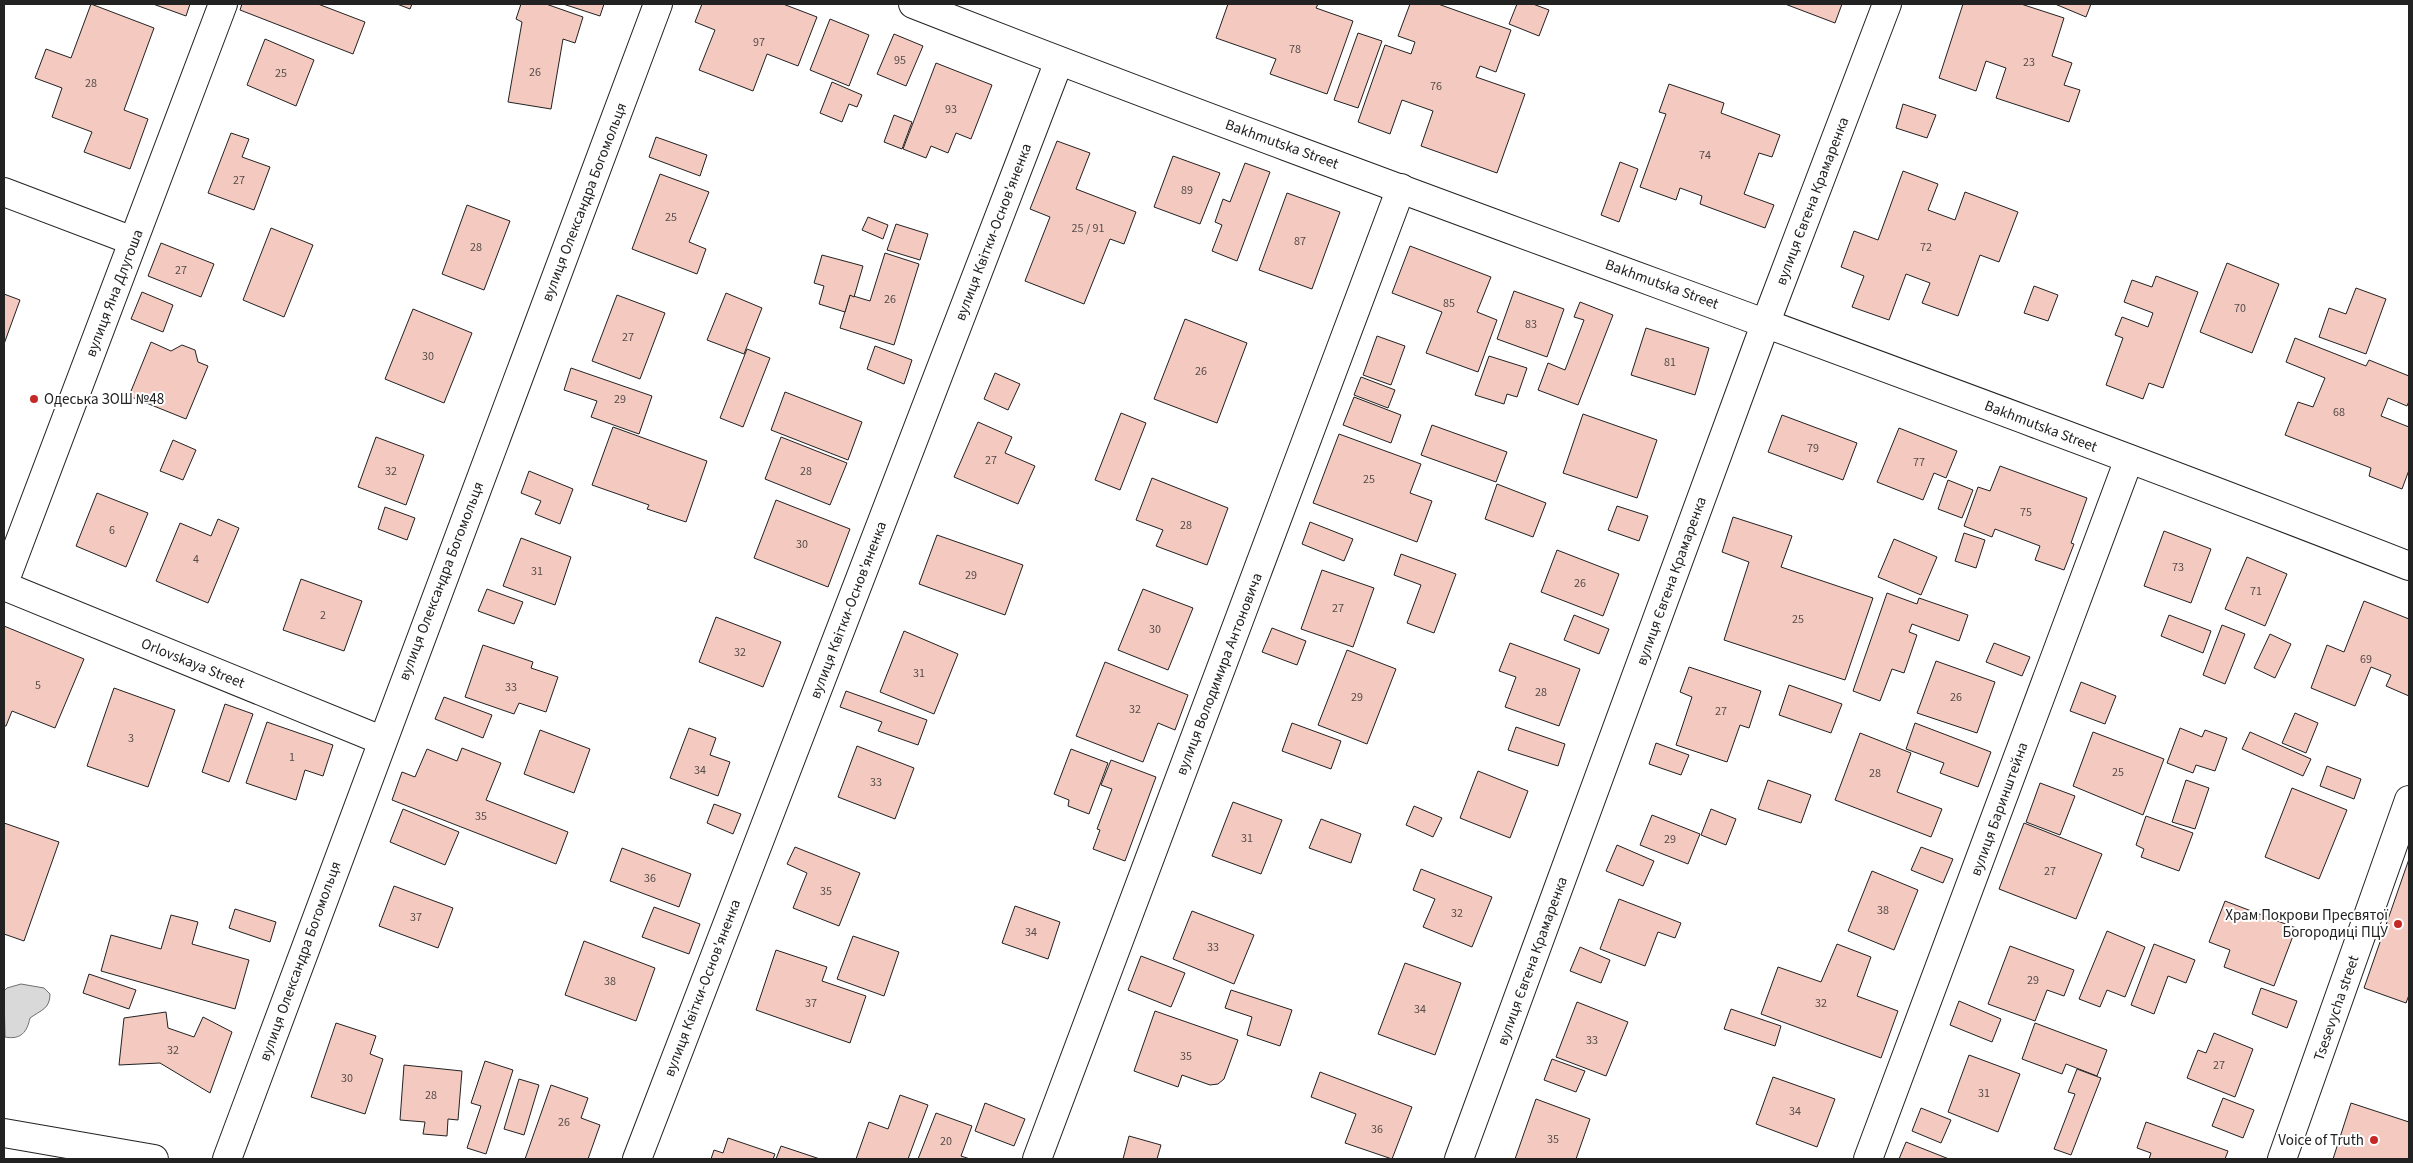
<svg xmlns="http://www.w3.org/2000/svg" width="2413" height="1163" font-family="'Source Sans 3',sans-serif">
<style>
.water{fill:#d9d9d9;stroke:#6f6f6f}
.building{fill:#f3c9c0;stroke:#222}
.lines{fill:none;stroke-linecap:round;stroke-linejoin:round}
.street-casing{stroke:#222;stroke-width:30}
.street{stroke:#fff;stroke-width:28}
.poi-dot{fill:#c62828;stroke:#fff;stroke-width:2}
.labels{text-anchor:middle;stroke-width:4;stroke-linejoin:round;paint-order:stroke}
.number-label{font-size:12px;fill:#564c4a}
.street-label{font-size:15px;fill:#222;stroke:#fff}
.poi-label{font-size:15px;fill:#222;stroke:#fff;text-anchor:end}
</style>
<rect width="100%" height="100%" fill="#fff"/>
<!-- water -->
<path class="water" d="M 21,984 L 44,988 L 50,994 C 50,1009 41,1010 30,1018 C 27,1032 21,1040 5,1037 L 4,991 L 7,988 Z"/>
<!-- building -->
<g class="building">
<polygon points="91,4 154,28 124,110 148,119 130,169 84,152 92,132 52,117 62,88 35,78 46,49 71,58"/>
<polygon points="153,4 190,4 186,16"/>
<polygon points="242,4 318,4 365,22 353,54 240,10"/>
<polygon points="397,4 412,4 410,9"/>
<polygon points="521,4 546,4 583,17 575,43 563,39 551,109 508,102 522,22 516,19"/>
<polygon points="563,4 604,4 600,16"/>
<polygon points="702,4 783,4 817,17 798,66 767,54 753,91 699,70 715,30 695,22"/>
<polygon points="1228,4 1318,4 1316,8 1353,21 1327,94 1270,74 1276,59 1216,38"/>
<polygon points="1410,4 1438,4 1511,30 1496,72 1480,66 1476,77 1525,94 1497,173 1421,146 1433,111 1402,100 1390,134 1358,122 1385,45 1411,54 1415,42 1398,36"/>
<polygon points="1517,4 1533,4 1549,10 1539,36 1509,24"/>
<polygon points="1785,4 1842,4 1835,23"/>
<polygon points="1963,4 2021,4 2064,18 2052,56 2072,63 2064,85 2080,90 2069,122 1996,98 2006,68 1986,61 1976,91 1939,78"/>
<polygon points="2055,4 2091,4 2086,17"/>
<polygon points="830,19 869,35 849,86 810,70"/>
<polygon points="1358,33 1382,41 1358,108 1334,100"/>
<polygon points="894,34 923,46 906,86 877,74"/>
<polygon points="265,39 314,60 296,106 247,85"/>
<polygon points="936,63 992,85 971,139 956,133 948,153 931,146 926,158 903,149"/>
<polygon points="832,82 862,95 857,107 849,104 842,122 820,113"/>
<polygon points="1669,84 1724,103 1721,113 1780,135 1772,157 1759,153 1744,194 1774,205 1765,228 1700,204 1702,196 1680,188 1676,200 1640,187 1666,114 1659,112"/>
<polygon points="1903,104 1936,115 1927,138 1896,128"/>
<polygon points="894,115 912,122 902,149 884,142"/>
<polygon points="231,133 249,139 242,157 270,167 254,210 208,193"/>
<polygon points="656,137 707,155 700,176 649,157"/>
<polygon points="1057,141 1090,153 1076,189 1136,212 1124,244 1110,239 1084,304 1025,281 1050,217 1030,209"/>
<polygon points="1173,156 1220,173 1200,224 1154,207"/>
<polygon points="1620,162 1638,169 1619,222 1601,215"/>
<polygon points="1245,163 1270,172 1237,261 1212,251 1222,225 1215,222 1223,199 1230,202"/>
<polygon points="1903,171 1938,184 1928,210 1955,220 1965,192 2018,212 1999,262 1980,255 1958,316 1922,303 1930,283 1906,274 1889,320 1852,307 1864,276 1841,267 1854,231 1878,240"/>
<polygon points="660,174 709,192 689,242 706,249 697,274 632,249"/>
<polygon points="1287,193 1340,212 1312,289 1259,270"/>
<polygon points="467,205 510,221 484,290 442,274"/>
<polygon points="868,217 888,225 883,239 862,230"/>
<polygon points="896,224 928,234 920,260 887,250"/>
<polygon points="271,228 313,245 284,317 243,300"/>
<polygon points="161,243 214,264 201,297 148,276"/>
<polygon points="1410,246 1491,277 1477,312 1497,320 1478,372 1426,353 1442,312 1392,293"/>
<polygon points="885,253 919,264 894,345 840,328 850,295 870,301"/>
<polygon points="822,255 863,266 854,297 850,295 845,312 819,304 824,286 814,283"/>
<polygon points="2227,263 2279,284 2252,353 2200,332"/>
<polygon points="2156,276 2198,292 2163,388 2149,383 2143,399 2106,385 2123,338 2115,335 2122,317 2148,327 2153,313 2124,302 2132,280 2152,287"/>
<polygon points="2034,286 2058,295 2048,321 2024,313"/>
<polygon points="2356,288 2386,299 2366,354 2319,337 2329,308 2346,314"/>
<polygon points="1514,291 1564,309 1547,357 1497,339"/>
<polygon points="142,292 173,305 163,332 131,319"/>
<polygon points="726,293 762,308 744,354 707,340"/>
<polygon points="4,294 20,300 4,344"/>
<polygon points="617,295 665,313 640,379 592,361"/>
<polygon points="1580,302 1613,315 1578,405 1538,390 1548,363 1565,370 1584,320 1574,317"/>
<polygon points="413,309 472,333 444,403 385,379"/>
<polygon points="1185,319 1247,343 1217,423 1154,399"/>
<polygon points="1646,328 1709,348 1695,395 1631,375"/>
<polygon points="1377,336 1405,346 1391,385 1363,375"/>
<polygon points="2295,338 2366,366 2369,360 2409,376 2409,401 2407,406 2388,398 2381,416 2409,427 2409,470 2402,489 2369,476 2371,468 2285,435 2298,402 2313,407 2325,378 2286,362"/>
<polygon points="151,342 171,351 182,345 195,350 198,362 208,366 186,419 129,396"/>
<polygon points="875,346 912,360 904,384 867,369"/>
<polygon points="747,349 770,358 743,427 720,418"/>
<polygon points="1489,356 1527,368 1517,397 1507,394 1504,404 1475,395"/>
<polygon points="571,368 652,396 639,434 591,417 597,401 564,390"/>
<polygon points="995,373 1020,384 1008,410 984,399"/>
<polygon points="1361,377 1395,390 1388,408 1354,395"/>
<polygon points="785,392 862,422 848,460 771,430"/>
<polygon points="1354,397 1401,415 1391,443 1343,425"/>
<polygon points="1121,413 1146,423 1120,490 1095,480"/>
<polygon points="1583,414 1657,440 1637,498 1563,473"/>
<polygon points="1782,415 1857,443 1843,480 1768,452"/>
<polygon points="978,422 1012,437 1005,453 1035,466 1018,504 954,477"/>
<polygon points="1432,425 1507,452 1496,482 1421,455"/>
<polygon points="613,427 707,461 686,522 647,509 649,505 592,485"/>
<polygon points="1899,428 1957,451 1946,478 1934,473 1923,500 1877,482"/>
<polygon points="1339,434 1421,464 1410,493 1432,501 1417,542 1313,503"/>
<polygon points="376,437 424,455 406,505 358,487"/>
<polygon points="781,437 847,463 830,505 765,479"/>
<polygon points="173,440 196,450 183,480 160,471"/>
<polygon points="2000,466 2087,498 2071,543 2074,544 2064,570 2035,560 2040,546 1995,529 1992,537 1964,526 1978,487 1990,491"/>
<polygon points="529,471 573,489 560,524 535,514 541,501 521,493"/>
<polygon points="1152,478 1228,508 1207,565 1156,546 1163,530 1136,520"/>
<polygon points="1948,480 1973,490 1962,518 1938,509"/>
<polygon points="1497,484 1546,503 1533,537 1485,519"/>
<polygon points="97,493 148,513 126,567 76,546"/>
<polygon points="776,500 850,529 828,587 754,558"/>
<polygon points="1617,506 1648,516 1639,541 1608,530"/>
<polygon points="385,507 415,518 407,540 378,529"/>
<polygon points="1733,517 1792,536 1781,567 1873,598 1845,680 1724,640 1749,562 1722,552"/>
<polygon points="218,519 239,528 208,603 156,581 180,523 211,536"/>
<polygon points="1310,522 1353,539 1344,561 1302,544"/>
<polygon points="2164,531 2211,549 2191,603 2144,586"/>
<polygon points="1964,533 1985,540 1976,568 1955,561"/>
<polygon points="937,535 1023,565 1005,615 919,584"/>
<polygon points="521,538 571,557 555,605 503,586"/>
<polygon points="1894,539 1937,557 1921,595 1878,577"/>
<polygon points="1557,550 1619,574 1603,616 1541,592"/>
<polygon points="1401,554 1456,574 1434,633 1407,623 1421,585 1394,575"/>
<polygon points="2247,557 2287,574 2265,626 2225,609"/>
<polygon points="1322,570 1374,588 1353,647 1301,629"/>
<polygon points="301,579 362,601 344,651 283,630"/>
<polygon points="487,589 523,602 514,624 478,611"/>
<polygon points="1143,589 1193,608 1168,670 1118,650"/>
<polygon points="1887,593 1917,604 1919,598 1968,615 1959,641 1912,624 1909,632 1917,635 1904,673 1892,669 1880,701 1853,691"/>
<polygon points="2364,601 2409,619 2409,696 2386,686 2391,675 2371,667 2355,706 2311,688 2327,645 2344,652"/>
<polygon points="1574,615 1609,629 1599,654 1564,640"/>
<polygon points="2169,615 2211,631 2203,653 2161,636"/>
<polygon points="716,617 781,642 763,687 699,662"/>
<polygon points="2222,625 2245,634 2225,684 2203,675"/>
<polygon points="4,626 84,659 55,728 12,711 6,726 4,726"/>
<polygon points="1272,628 1306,641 1297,665 1262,652"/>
<polygon points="904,631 958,654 934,714 880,692"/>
<polygon points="2270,634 2291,644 2275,678 2254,668"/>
<polygon points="1510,643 1580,669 1559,726 1505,707 1516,677 1499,671"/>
<polygon points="1994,643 2030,657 2022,676 1986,662"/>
<polygon points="483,645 533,662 531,668 558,677 546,712 519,703 514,714 465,697"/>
<polygon points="1347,650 1396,669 1367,744 1318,725"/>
<polygon points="1936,661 1995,682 1977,733 1917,713"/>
<polygon points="1105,662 1188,695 1175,730 1158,723 1143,762 1076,736"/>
<polygon points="1689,667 1761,691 1749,728 1740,725 1727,762 1676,745 1692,697 1680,692"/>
<polygon points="2081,682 2116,696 2105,724 2070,711"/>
<polygon points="1789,685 1842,704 1831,733 1779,715"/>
<polygon points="114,688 175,710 148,787 87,766"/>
<polygon points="846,691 927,720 918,745 878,731 882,722 840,707"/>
<polygon points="444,697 492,715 483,738 435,719"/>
<polygon points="225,704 253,714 229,782 202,772"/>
<polygon points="2295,713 2318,723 2306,753 2282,743"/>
<polygon points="267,722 333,745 323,776 305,770 296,800 246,783"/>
<polygon points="1292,723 1341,741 1331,769 1282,751"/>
<polygon points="1915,723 1991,752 1978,787 1940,773 1944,763 1906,749"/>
<polygon points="1516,727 1565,744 1558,766 1508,750"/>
<polygon points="689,728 716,738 710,755 730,762 718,796 670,778"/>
<polygon points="2180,728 2202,737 2205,730 2227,738 2215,771 2196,765 2193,773 2167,763"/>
<polygon points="540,730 590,749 574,793 524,774"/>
<polygon points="2093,732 2164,759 2143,815 2073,786"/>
<polygon points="2250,732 2311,759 2303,776 2242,749"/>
<polygon points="1860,733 1911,753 1897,792 1942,809 1931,837 1835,800"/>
<polygon points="1656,743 1689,755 1681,775 1649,764"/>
<polygon points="857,746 914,768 895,819 838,797"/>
<polygon points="462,748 501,763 486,800 568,832 556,864 392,800 402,772 415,777 427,749 457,761"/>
<polygon points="1071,749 1108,763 1089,814 1068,806 1069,800 1054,794"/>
<polygon points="1111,760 1156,777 1125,861 1093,849 1100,830 1097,829 1112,789 1101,785"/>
<polygon points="2327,766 2361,779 2354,799 2320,786"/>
<polygon points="1478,771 1528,791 1510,838 1460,818"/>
<polygon points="1768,780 1811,795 1801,823 1758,809"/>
<polygon points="2186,780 2209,788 2195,829 2172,822"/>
<polygon points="2040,783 2075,796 2060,835 2026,822"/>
<polygon points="2292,788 2347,810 2319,879 2265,857"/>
<polygon points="1233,802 1282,820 1261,874 1212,856"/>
<polygon points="714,804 741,814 733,834 707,823"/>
<polygon points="1414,806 1442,818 1433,837 1406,825"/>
<polygon points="403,809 459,832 445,865 390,842"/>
<polygon points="1711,809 1736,819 1726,845 1701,835"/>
<polygon points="1652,815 1700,834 1688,864 1640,845"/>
<polygon points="2146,816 2193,833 2179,871 2141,857 2144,849 2136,845"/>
<polygon points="1321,819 1361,834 1351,863 1309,848"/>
<polygon points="4,823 59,842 24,941 4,934"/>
<polygon points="2024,823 2102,854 2076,919 1999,889"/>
<polygon points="1617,845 1654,861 1643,886 1606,871"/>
<polygon points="795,847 860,873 839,926 793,908 807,873 787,864"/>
<polygon points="1921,847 1953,859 1943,883 1911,870"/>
<polygon points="622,848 691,874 679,907 610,881"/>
<polygon points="2409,859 2409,995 2406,1003 2364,988"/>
<polygon points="1421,869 1492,897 1472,947 1423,927 1435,899 1413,890"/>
<polygon points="1872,871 1918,890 1894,950 1848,931"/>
<polygon points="394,886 453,908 438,948 379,926"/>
<polygon points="1619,899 1681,923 1675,938 1658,932 1645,966 1600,949"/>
<polygon points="2225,901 2296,928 2274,986 2224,967 2230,950 2209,942"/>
<polygon points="1015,906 1060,922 1048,959 1002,943"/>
<polygon points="654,907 700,924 689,954 642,937"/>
<polygon points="235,909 276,922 270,942 229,928"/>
<polygon points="1192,911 1254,935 1234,984 1173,959"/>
<polygon points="171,915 198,922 192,944 249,960 235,1009 101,971 111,935 161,949"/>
<polygon points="2107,931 2145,947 2125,997 2107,990 2100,1007 2079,999"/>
<polygon points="853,936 899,952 884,996 837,979"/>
<polygon points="584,941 655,968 636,1021 565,995"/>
<polygon points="1837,944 1871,957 1857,996 1898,1011 1881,1058 1761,1014 1778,967 1821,982"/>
<polygon points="2154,944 2195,960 2186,983 2168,976 2154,1014 2131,1005"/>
<polygon points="2010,946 2074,970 2064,996 2047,990 2035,1021 1988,1004"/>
<polygon points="1580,947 1610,960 1601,983 1570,971"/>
<polygon points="776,950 827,967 822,981 866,996 850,1043 756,1010"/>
<polygon points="1141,956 1185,973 1171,1007 1128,990"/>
<polygon points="1405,963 1461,983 1435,1055 1378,1034"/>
<polygon points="89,974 136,990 129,1009 83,993"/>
<polygon points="2261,988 2297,1001 2287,1028 2252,1014"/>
<polygon points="1231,990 1292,1010 1280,1046 1247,1035 1252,1017 1225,1008"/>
<polygon points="1959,1001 2001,1019 1992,1042 1950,1025"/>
<polygon points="1577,1002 1628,1022 1606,1076 1556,1057"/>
<polygon points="1731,1009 1781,1026 1775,1046 1724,1029"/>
<polygon points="1155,1011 1238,1040 1224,1079 1218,1084 1210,1085 1182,1075 1178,1087 1134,1071"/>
<polygon points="166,1012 168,1028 194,1037 203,1017 232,1032 210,1093 160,1063 119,1065 124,1018"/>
<polygon points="336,1023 376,1036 370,1054 383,1059 365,1114 311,1097"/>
<polygon points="2035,1023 2107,1050 2097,1076 2066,1064 2062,1074 2022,1059"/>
<polygon points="2214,1033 2253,1049 2235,1097 2187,1078 2198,1050 2206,1053"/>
<polygon points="1969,1055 2020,1074 1998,1132 1948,1112"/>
<polygon points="1552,1059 1585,1071 1576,1092 1544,1080"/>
<polygon points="485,1061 513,1070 486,1154 467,1148 481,1106 471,1103"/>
<polygon points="404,1065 462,1071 458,1120 448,1119 447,1136 423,1134 425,1122 400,1120"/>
<polygon points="2077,1069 2101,1078 2071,1155 2054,1149 2075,1094 2068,1092"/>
<polygon points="1320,1072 1412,1107 1392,1159 1345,1143 1356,1114 1311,1097"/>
<polygon points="1773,1077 1835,1099 1817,1147 1756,1124"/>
<polygon points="519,1079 539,1085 524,1135 504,1129"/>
<polygon points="551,1085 588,1098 581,1118 600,1125 588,1159 525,1159"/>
<polygon points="900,1095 928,1105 908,1159 856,1159 869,1122 888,1129"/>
<polygon points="2223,1098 2254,1110 2243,1138 2212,1126"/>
<polygon points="1536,1099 1590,1119 1576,1159 1515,1159"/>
<polygon points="985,1103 1025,1119 1014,1146 975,1131"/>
<polygon points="2351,1103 2409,1122 2409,1159 2333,1159"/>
<polygon points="1921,1108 1951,1120 1941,1143 1912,1131"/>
<polygon points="936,1113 972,1126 961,1156 970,1159 918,1159"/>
<polygon points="2146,1122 2228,1151 2225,1159 2149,1159 2151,1153 2137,1148"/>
<polygon points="1129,1136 1161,1145 1157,1159 1123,1159"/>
<polygon points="728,1138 775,1154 773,1159 711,1159 714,1150 723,1153"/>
<polygon points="1906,1142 1949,1159 1899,1159"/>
<polygon points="781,1146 820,1159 776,1159"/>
</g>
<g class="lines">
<defs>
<g id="street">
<path d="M 913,4 C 1409,198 1913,372 2409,566"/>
<polyline points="4,192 133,241"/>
<polyline points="4,583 223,4"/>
<polyline points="4,586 381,740"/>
<polyline points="4,1133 154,1159"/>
<polyline points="227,1159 658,4"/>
<polyline points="637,1159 1059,61"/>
<polyline points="1037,1159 1401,188"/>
<polyline points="1459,1159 1766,322 1887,4"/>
<polyline points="1868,1159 2129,459"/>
<polyline points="2282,1159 2409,800"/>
</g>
</defs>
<!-- street casing -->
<use href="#street" class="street-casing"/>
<!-- street -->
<use href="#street" class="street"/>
</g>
<!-- markers -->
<g class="poi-dot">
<circle cx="34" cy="399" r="5"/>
<circle cx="2398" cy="924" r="5"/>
<circle cx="2374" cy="1140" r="5"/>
</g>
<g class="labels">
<!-- number labels -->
<g class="number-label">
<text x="759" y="46">97</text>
<text x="1295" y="53">78</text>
<text x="900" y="64">95</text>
<text x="2029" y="66">23</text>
<text x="535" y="76">26</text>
<text x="281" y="77">25</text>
<text x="91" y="87">28</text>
<text x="1436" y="90">76</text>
<text x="951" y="113">93</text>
<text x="1705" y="159">74</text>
<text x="239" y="184">27</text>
<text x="1187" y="194">89</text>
<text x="671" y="221">25</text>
<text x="1088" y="232">25 / 91</text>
<text x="1300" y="245">87</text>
<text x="476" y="251">28</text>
<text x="1926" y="251">72</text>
<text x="181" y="274">27</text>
<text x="890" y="303">26</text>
<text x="1449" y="307">85</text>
<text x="2240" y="312">70</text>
<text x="1531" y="328">83</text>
<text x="628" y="341">27</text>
<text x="428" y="360">30</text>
<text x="1670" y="366">81</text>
<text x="1201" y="375">26</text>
<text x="620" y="403">29</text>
<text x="2339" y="416">68</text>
<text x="1813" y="452">79</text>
<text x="991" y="464">27</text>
<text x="1919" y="466">77</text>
<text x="391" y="475">32</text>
<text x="806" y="475">28</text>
<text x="1369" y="483">25</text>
<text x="2026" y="516">75</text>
<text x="1186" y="529">28</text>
<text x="112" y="534">6</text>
<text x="802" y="548">30</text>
<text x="196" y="563">4</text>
<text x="2178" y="571">73</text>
<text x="537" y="575">31</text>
<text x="971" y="579">29</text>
<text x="1580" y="587">26</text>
<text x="2256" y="595">71</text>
<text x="1338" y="612">27</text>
<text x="323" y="619">2</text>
<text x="1798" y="623">25</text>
<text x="1155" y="633">30</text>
<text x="740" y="656">32</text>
<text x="2366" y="663">69</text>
<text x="919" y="677">31</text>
<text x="38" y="689">5</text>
<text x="511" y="691">33</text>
<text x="1541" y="696">28</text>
<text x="1357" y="701">29</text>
<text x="1956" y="701">26</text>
<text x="1135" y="713">32</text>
<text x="1721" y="715">27</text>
<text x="131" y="742">3</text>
<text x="292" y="761">1</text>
<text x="700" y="774">34</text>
<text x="2118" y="776">25</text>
<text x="1875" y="777">28</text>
<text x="876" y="786">33</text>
<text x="481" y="820">35</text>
<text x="1247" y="842">31</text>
<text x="1670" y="843">29</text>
<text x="2050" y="875">27</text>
<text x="650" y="882">36</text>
<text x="826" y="895">35</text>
<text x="1883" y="914">38</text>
<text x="1457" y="917">32</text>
<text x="416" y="921">37</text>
<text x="1031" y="936">34</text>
<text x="1213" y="951">33</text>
<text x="2033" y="984">29</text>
<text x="610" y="985">38</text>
<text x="811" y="1007">37</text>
<text x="1821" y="1007">32</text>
<text x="1420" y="1013">34</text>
<text x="1592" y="1044">33</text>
<text x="173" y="1054">32</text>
<text x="1186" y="1060">35</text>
<text x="2219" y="1069">27</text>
<text x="347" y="1082">30</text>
<text x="1984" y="1097">31</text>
<text x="431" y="1099">28</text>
<text x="1795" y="1115">34</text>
<text x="564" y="1126">26</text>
<text x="1377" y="1133">36</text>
<text x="1553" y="1143">35</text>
<text x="946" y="1145">20</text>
</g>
<!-- street labels -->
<g class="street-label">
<text transform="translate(1282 144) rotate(20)" y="5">Bakhmutska Street</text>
<text transform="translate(1812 201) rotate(-69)" y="5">вулиця Євгена Крамаренка</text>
<text transform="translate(584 202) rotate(-69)" y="5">вулиця Олександра Богомольця</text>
<text transform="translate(993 232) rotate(-69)" y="5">вулиця Квітки-Основ'яненка</text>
<text transform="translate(1662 284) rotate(20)" y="5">Bakhmutska Street</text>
<text transform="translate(114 293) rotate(-69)" y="5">вулиця Яна Длугоша</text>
<text transform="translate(2041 426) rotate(21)" y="5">Bakhmutska Street</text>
<text transform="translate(441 581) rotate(-69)" y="5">вулиця Олександра Богомольця</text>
<text transform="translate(1671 581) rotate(-70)" y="5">вулиця Євгена Крамаренка</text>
<text transform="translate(848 610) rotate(-69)" y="5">вулиця Квітки-Основ'яненка</text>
<text transform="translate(193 663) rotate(22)" y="5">Orlovskaya Street</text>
<text transform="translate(1219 674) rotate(-69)" y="5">вулиця Володимира Антоновича</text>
<text transform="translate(1999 809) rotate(-70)" y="5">вулиця Баринштейна</text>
<text transform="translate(300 961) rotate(-70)" y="5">вулиця Олександра Богомольця</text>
<text transform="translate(1532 961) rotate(-70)" y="5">вулиця Євгена Крамаренка</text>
<text transform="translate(702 988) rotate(-69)" y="5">вулиця Квітки-Основ'яненка</text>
<text transform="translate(2336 1008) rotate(-71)" y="5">Tsesevycha street</text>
</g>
<!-- poi labels -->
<g class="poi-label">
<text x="44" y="404" text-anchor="start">Одеська ЗОШ №48</text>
<text x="2388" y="920">Храм Покрови Пресвятої<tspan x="2388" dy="17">Богородиці ПЦУ</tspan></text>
<text x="2364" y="1145">Voice of Truth</text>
</g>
</g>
<!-- border -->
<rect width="2413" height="1163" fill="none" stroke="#222222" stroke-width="10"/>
</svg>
